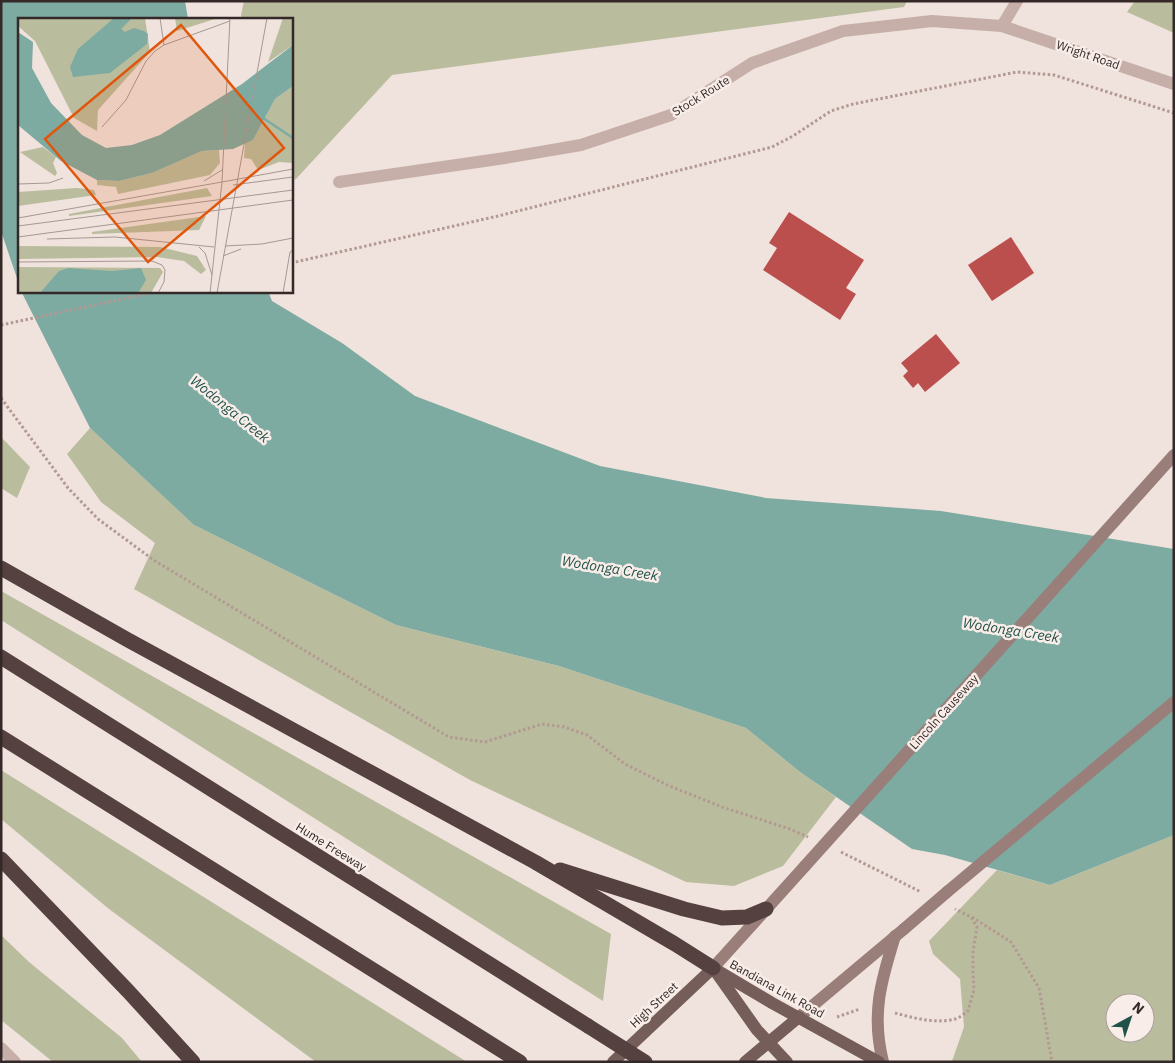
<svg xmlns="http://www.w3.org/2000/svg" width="1175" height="1063" font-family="'IBM Plex Sans',sans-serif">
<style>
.green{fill:#babd9d;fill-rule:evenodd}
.water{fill:#7daaa1}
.building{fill:#bb4f4e}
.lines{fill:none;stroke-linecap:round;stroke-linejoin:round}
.path{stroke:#b29993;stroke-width:3;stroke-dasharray:2.5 2.5;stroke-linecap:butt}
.street{stroke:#c7afa9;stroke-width:12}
.secondary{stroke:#9a7e7a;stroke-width:12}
.primary{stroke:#755d5a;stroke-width:12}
.highway{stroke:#544140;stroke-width:15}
.secondary-bridge{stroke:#9a7e7a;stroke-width:12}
.highway-bridge{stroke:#544140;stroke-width:15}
.labels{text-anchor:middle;stroke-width:5;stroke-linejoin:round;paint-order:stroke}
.street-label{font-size:12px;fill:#342928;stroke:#f8ede8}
.water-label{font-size:14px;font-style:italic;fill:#21524a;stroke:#f8ede8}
.inset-river{fill:none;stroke:#7daaa1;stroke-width:2.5}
.inset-road{fill:none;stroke:#a59894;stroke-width:1}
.view{fill:#df570d;fill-opacity:0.15;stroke:#df570d;stroke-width:2.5}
.inset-edge{fill:none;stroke:#342928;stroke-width:2.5}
</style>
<rect width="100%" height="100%" fill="#f0e2dc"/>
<!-- green -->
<g class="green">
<polygon points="244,1 907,1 904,7 392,75 295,180 291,169 291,19 242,19 241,15"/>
<polygon points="1135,1 1174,1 1174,33 1127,12"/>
<polygon points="90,428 194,525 396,625 559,666 746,728 800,772 836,797 783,866 734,886 686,882 470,780 134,589 155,543 101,502 67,454"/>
<polygon points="1,437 30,467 17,498 1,488"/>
<polygon points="1,591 611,934 603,1001 1,620"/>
<polygon points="1,770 467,1062 316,1062 109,909 1,819"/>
<path d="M 1174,835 L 1174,1062 L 952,1061 L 964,1027 L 960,979 L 933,954 L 929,941 L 997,870 L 1050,885 ZM 1115,1003 L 1145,1003 L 1145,1033 L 1115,1033 Z"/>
<polygon points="1,935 29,962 122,1038 142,1062 53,1062 1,1020"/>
</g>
<!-- water -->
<g class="water">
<polygon points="1,1 185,1 188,19 19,19 19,284 1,231"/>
<polygon points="21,291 268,291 272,301 342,343 415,396 600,466 766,498 941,511 1174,549 1174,835 1050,885 945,855 912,849 800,772 746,728 559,666 396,625 194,525 90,428"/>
</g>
<!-- building -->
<g class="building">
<polygon points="789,212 864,260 846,288 856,294 840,320 763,270 777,248 769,243"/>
<polygon points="1011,237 1034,273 992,301 968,265"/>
<polygon points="936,334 960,363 925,392 918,383 913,388 903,376 908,371 901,363"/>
</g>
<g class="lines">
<!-- path -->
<g class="path">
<polyline points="291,263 498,216 772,147 793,136 831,111 853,104 1017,72 1054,75 1174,113"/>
<polyline points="1,325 160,291"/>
<polyline points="1,398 68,488 98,519 155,561 449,737 485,742 542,724 564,727 587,735 625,764 667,785 722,807 790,829 808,837"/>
<polyline points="841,852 921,892"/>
<polyline points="972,917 1011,942 1039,988 1052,1062"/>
<path d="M 895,1013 C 914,1018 935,1024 955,1019 C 959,1018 964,1014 968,1011 L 974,990 L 973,971 L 973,952 L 977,927 L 971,917 L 955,909"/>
<polyline points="837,1017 860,1009"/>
</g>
<!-- street -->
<g class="street">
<polyline points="1002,26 1017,1"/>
<polyline points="339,182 505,158 581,145 671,115 752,63 843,31 932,21 1002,26 1174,84"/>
<polyline points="1,1048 15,1062"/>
</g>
<!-- secondary -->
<g class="secondary">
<polyline points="947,892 1174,702"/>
<polyline points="713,968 805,866"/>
<polyline points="799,1017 904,929"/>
<path d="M 883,1062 C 871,1014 881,981 895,936"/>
</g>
<!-- primary -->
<g class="primary">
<polyline points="713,968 772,1003 879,1062"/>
<polyline points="716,972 757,1030 787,1062"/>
<polyline points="613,1062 713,968"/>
<polyline points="745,1062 799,1017"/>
</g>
<!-- highway -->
<g class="highway">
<polyline points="1,568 128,640 535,862 675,944 713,968"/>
<polyline points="1,657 588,1026"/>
<polyline points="1,737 520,1062"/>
<polyline points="1,859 128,991 193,1062"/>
<polyline points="560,870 684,909 722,918 747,917 766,909"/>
</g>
<!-- secondary-bridge -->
<g class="secondary-bridge">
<polyline points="805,866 1174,455"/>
<polyline points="904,929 947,892"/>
</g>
<!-- highway-bridge -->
<polyline class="highway-bridge" points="588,1026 645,1062"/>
</g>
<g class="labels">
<!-- street labels -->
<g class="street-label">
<text transform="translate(1088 55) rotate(19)" y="4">Wright Road</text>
<text transform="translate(701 96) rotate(-32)" y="4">Stock Route</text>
<text transform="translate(944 712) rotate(-48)" y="4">Lincoln Causeway</text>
<text transform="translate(331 847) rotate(32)" y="4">Hume Freeway</text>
<text transform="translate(777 989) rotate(29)" y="4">Bandiana Link Road</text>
<text transform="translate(654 1005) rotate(-43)" y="4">High Street</text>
</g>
<!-- water labels -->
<g class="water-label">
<text transform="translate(230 409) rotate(39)" y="5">Wodonga Creek</text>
<text transform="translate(610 568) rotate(9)" y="5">Wodonga Creek</text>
<text transform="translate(1011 630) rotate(9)" y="5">Wodonga Creek</text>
</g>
</g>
<!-- overview -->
<g transform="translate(18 18)">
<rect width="275" height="275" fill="#f0e2dc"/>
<path d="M 0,0 L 127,0 L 132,34 L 80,92 L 79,113 L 56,100 L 17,23 L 0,8 ZM 157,0 L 200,0 L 159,13 ZM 265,0 L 275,0 L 275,27 L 250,44 ZM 275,68 L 275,145 L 261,144 L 240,152 L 233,141 L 226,140 L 227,125 L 235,122 L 257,81 ZM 25,129 L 38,139 L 35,145 L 39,155 L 37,158 L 2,134 ZM 201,132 L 202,145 L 192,157 L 100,176 L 98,169 L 79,167 L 79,162 L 101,163 L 134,155 L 184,133 ZM 59,170 L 76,172 L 78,177 L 0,188 L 0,174 ZM 189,170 L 194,178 L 51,198 L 51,196 ZM 188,198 L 181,212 L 74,216 L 74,214 ZM 0,228 L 142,229 L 179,238 L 188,252 L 183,256 L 166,243 L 139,239 L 0,241 ZM 0,249 L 142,250 L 145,254 L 133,275 L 0,275 Z" fill="#babd9d"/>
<path d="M 96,0 L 114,0 L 103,11 L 107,14 L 116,10 L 126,13 L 130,16 L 129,26 L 92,55 L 55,59 L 52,49 L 60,31 ZM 0,14 L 15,24 L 14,50 L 33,85 L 64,117 L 88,130 L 114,127 L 142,117 L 224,66 L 275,27 L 275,68 L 257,81 L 235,122 L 215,131 L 184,133 L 134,155 L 101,163 L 79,162 L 43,143 L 0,107 ZM 50,250 L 94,253 L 123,250 L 128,262 L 120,275 L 22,275 L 41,253 Z" fill="#7daaa1"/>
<path class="inset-river" d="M 245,100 L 275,120"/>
<path class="inset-road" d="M 142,0 L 146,27M 84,109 L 108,82 L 128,43 L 137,33 L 146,27 L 212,3M 186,163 L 204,152M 204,164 L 275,151M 0,166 L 31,165 L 45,160M 215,167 L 275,159M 0,200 L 204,164M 0,208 L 275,172M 0,219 L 275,182M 29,221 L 97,219 L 196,229M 207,228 L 244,226 L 275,220M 181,229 L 187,235 L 194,257M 205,238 L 223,231M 0,244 L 134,243 L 144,247 L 147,252 L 146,264 L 140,275M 192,275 L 204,164 L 212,0M 199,275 L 249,0M 265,275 L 272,234 L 275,232"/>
<path class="view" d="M 163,7 L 266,130 L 130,244 L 27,121 Z"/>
<rect width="275" height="275" class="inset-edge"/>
</g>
<!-- border -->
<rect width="1175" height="1063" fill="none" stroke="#342928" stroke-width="5"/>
<!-- north arrow -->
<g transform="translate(1130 1018) rotate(40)"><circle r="24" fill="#f8ede8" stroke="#aa9f9b"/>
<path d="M0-4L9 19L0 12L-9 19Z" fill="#21524a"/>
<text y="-8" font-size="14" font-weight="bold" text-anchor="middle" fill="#342928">N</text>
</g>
</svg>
